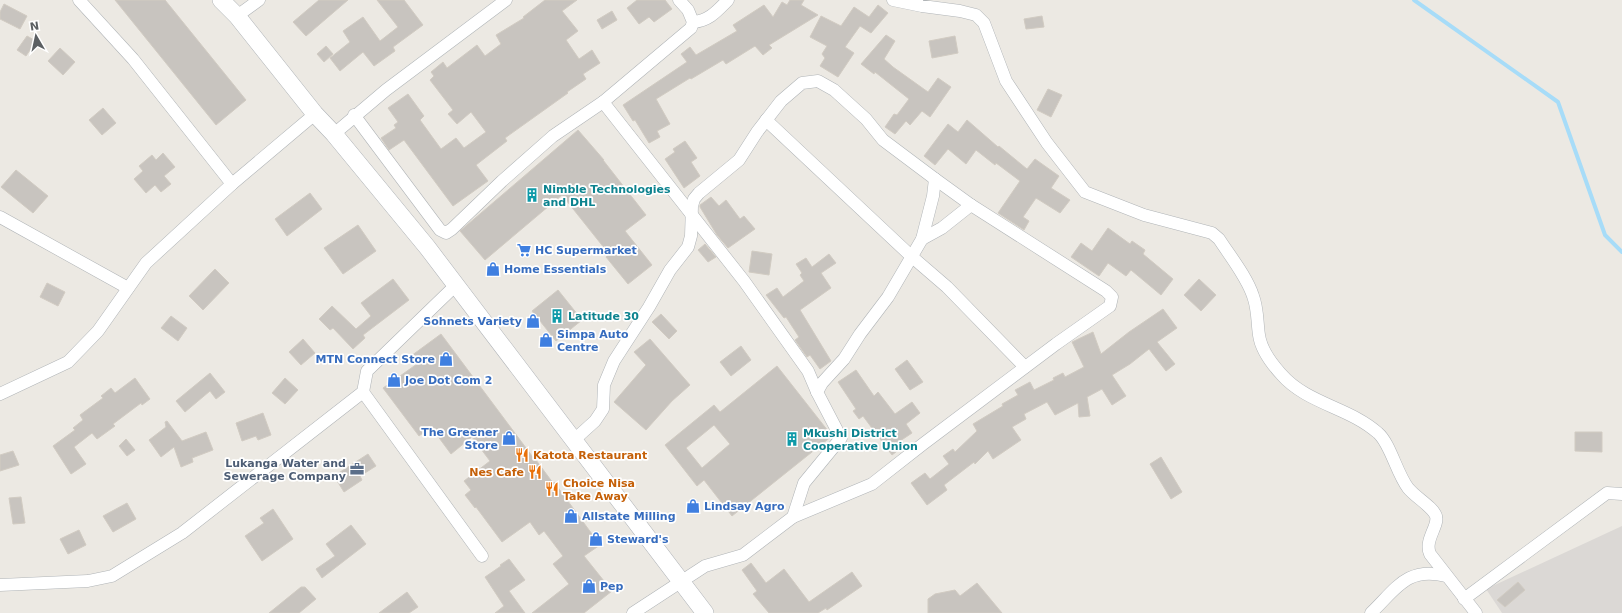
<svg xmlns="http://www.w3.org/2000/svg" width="1622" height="613" font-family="'DejaVu Sans',sans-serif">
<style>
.industrial{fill:#dbd8d5}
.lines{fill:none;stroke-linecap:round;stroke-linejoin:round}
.stream{stroke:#a7dcf8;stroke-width:4}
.building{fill:#c8c4bf;stroke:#d1cbc2;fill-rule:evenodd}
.street-casing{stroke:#b0b4b7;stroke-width:13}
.secondary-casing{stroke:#afb3b7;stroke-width:18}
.street{stroke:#fff;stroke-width:12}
.secondary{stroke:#fff;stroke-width:17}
.labels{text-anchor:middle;stroke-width:3.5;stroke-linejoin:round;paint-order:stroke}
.culture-label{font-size:11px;font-weight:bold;fill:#0d838f;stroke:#fff;text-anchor:start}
.shop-label{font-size:11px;font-weight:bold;fill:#366cbe;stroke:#fff;text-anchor:start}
.food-label{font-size:11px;font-weight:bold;fill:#c56008;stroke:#fff;text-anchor:start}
.service-label{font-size:11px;font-weight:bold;fill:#4e5e75;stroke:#fff;text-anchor:end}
</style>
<rect width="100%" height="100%" fill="#ece9e3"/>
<!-- industrial -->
<polygon class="industrial" points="1622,526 1622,613 1502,613 1486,589"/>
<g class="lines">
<!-- stream -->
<polyline class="stream" points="1414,0 1558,102 1605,235 1622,252"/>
</g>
<!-- building -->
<g class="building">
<polygon points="115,0 165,0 246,100 216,125"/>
<polygon points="319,0 348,0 306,36 293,22"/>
<polygon points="377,0 404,0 423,25 393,47 395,51 374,66 363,52 340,71 330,58 350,42 343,31 363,17 380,41 398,27"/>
<polygon points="545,0 577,0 562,11 578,31 566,40 579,59 592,50 600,63 583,74 586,79 567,92 568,93 505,138 507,141 476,165 488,181 453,206 404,140 389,150 381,138 396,128 394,125 398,122 388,108 408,94 424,116 420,120 441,149 456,138 464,148 486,132 471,112 457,124 448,114 453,110 430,80 434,76 431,72 443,62 447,68 477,45 485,56 501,44 496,35 524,18 523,17"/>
<polygon points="637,0 665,0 672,9 654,22 649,17 639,24 627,8"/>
<polygon points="790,0 804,0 801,5 818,15 769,45 772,48 763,55 755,46 726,64 723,60 691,79 690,78 656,99 670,124 657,131 660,137 649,143 635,120 633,121 623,105 687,62 681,54 690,47 696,55 737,31 733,25 764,5 773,17 782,2 787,5"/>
<polygon points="4,4 27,16 20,29 0,19 0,12"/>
<polygon points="878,5 888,13 871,33 860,26 845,47 854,53 838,77 820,66 825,58 822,54 827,46 810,37 821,16 841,26 854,7 869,17"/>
<polygon points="612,11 617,20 602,29 597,20"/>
<polygon points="1042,16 1044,27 1026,29 1024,19"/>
<polygon points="886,35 895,41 884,59 893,67 928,92 938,78 951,87 930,117 922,111 910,125 906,121 895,134 885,127 894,114 897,115 909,99 875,72 874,74 861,64"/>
<polygon points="27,36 36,41 26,56 17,50"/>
<polygon points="955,36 958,53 932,58 929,41"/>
<polygon points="326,46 333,54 324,62 317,54"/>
<polygon points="60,48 75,62 63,75 48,61"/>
<polygon points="1048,89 1062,95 1051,117 1037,110"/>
<polygon points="103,108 116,123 102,135 89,120"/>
<polygon points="967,120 998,147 999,146 1027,169 1035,159 1059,176 1051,188 1070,200 1060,213 1036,198 1023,217 1029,221 1024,230 998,213 1020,181 996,163 995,165 976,150 966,164 948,149 935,165 924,156 948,124 958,132"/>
<polygon points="578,130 604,160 603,160 646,215 625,231 652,265 628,284 606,257 609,254 562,195 485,260 460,231"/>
<polygon points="685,141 697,158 691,162 700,176 684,188 665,159 675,152 673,149"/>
<polygon points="163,153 175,167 164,176 171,184 161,192 155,185 146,193 134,179 143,171 139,166 152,155 156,160"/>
<polygon points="16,170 48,196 33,213 1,187"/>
<polygon points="310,193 322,209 287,236 275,219"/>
<polygon points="711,197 719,206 726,200 740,219 744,216 755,229 728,248 717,235 700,207 700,205"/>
<polygon points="358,225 376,251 343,274 324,248"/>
<polygon points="1108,228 1130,244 1132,241 1145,250 1143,254 1173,279 1161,295 1131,270 1126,276 1108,263 1099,276 1071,257 1081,243 1092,251"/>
<polygon points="705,244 716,257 708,262 698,250"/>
<polygon points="752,251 772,254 769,275 749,272"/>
<polygon points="829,254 836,263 821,273 831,288 800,310 831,361 820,369 810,355 807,357 795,340 799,337 786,317 784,318 766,295 777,288 783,297 804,281 800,275 802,273 796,264 806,258 812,267"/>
<polygon points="215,269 229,283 203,310 189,296"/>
<polygon points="393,279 409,300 363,335 365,338 353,349 333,328 330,330 319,319 332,306 356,329 371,316 361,303"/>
<polygon points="1199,279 1216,295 1201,311 1184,295"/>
<polygon points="47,283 65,292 58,306 40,297"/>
<polygon points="558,290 582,320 556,341 532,311"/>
<polygon points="1163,309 1177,328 1157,342 1175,364 1166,371 1149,349 1130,364 1112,375 1126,396 1112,405 1102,389 1087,397 1090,416 1079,417 1078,403 1055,415 1047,402 1024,414 1026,419 1012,427 1021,440 993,459 988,451 975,464 974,462 944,485 947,490 927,505 911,483 925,473 930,479 949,464 943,456 953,449 955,452 977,431 973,424 1003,406 1002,404 1018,395 1015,390 1030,382 1034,390 1054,380 1053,378 1063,373 1065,377 1084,367 1072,342 1093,332 1101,354 1129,332"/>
<polygon points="661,314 677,331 669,339 652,322"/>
<polygon points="171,316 187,328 178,341 161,328"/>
<polygon points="441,334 535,460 536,460 553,483 554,482 600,545 584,556 612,591 584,613 532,613 569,584 553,564 563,556 544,531 539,535 530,522 502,542 476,507 475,508 465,495 471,490 464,481 490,461 472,437 451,454 431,427 419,436 383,388 417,364 411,356"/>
<polygon points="303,339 315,353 301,365 289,352"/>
<polygon points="650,339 690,385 672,401 646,430 614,402 646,365 634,352"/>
<polygon points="741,346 751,360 731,376 720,362"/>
<polygon points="907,360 923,382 910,390 895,369"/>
<path d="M 777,366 L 832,436 L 732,516 L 704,480 L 697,486 L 665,445 L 714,405 L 720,412 ZM 714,425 L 730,444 L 702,468 L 686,448 Z"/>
<polygon points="856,370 874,396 878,392 895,414 912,402 920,413 906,424 912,433 897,443 901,448 892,455 863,416 859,419 853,411 856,409 838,382"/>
<polygon points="210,373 225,392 216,399 210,391 185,412 176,401"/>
<polygon points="135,378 150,399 142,405 141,403 113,424 115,426 97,439 92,433 74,447 86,464 71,474 53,446 75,430 73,428 83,420 80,415 103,398 101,396 111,388 115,393"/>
<polygon points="285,378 298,390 285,404 272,393"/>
<polygon points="263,413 271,435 258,440 256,436 242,441 236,423"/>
<polygon points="167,421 182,441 206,432 213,450 192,458 193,462 181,467 174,447 161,457 149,440 166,427 165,422"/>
<polygon points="1575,432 1602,432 1602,452 1575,451"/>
<polygon points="126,439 135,450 127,456 119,446"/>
<polygon points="13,451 19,465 0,471 0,455"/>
<polygon points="368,454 376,466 360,476 362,480 344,492 334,476"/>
<polygon points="1161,457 1182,492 1171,499 1150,464"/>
<polygon points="21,497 25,523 13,524 9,498"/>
<polygon points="127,503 136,519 113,532 103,516"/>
<polygon points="273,509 293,539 262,561 245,536 264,523 260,518"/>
<polygon points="351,525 366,544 322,578 316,569 335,556 326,544"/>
<polygon points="79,530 86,545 68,554 60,539"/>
<polygon points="509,559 525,580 509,591 525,613 495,613 504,606 485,577 501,566 500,565"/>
<polygon points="751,563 766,583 784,569 809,602 852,572 862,586 827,610 826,608 818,613 769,613 753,594 757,591 742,570"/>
<polygon points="1518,582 1525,590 1505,607 1497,600"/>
<polygon points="977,583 1002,613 928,613 928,599 935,594 955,590 960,596"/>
<polygon points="301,587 305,587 316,599 299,613 269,613"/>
<polygon points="407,592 418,607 409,613 379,613"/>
</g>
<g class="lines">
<defs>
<g id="street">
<polyline points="79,0 133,59 232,184"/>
<path d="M 893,0 L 922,6 L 960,11 L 976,15 L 984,23 L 1006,81 L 1047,143 L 1085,192 L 1144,215 L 1212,233 L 1219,239 C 1230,256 1247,277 1253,296 C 1258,309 1257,322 1259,335 C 1261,350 1271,363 1281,374 C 1307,404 1349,407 1378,433 C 1390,443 1397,474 1408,488 C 1415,497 1433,507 1436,516 C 1439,526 1424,540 1430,554 L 1476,613"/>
<polyline points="237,16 259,0"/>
<path d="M 693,22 C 709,21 717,11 728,0"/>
<polyline points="603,102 744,281 808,371 817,392"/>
<polyline points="354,115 440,230 446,233 452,229 502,181 553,136 603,102 691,28 693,22 688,10 679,0"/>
<polyline points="766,120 911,256 947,287 1025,367"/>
<polyline points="334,134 386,90 506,0"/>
<polyline points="0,217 128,288"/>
<polyline points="922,239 942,228 971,205"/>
<polyline points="363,392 482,556"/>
<polyline points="0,394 68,362 98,331 146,263 232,184 315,114"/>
<polyline points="574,440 595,421 603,409 604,385 614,361 649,307 670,270 688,247 691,236 692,206 694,199 699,193 739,160 757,132 781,101 802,83 818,81 834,90 866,119 883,140 935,179 971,205 1106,291 1112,297 1110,306 1056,344 923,444 872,484 793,517 743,555 705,566 633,613"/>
<polyline points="793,517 804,483 841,438 817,392 822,383 844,359 860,334 888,297 922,239 933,196 935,179"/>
<polyline points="0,585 88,581 112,576 182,533 363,392 367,371 456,285"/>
<polyline points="1464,599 1607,493 1622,494"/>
<path d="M 1371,613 C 1396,589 1407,566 1446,576"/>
</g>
<polyline id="secondary" points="221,0 237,16 315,114 334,134 427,247 705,613"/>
</defs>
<!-- street casing -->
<use href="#street" class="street-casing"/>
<!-- secondary casing -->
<use href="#secondary" class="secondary-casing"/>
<!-- street -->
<use href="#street" class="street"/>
<!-- secondary -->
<use href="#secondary" class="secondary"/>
</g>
<!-- icons -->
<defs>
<symbol id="building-bare" viewBox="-9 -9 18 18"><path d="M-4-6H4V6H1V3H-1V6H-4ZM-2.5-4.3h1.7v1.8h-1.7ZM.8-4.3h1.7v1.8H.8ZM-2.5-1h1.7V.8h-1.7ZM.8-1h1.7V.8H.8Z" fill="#0f9aa8" stroke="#fff" stroke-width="2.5" paint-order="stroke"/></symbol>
<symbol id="supermarket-bare" viewBox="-9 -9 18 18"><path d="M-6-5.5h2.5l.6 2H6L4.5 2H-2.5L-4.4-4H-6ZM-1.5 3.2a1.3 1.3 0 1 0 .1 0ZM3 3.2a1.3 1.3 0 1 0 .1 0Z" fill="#3f7fe0" stroke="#fff" stroke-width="2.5" paint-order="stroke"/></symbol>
<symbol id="shop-bare" viewBox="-9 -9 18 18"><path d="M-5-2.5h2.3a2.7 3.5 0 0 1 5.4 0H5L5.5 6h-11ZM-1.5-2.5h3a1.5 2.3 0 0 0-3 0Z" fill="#3f7fe0" stroke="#fff" stroke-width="2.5" paint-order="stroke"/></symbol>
<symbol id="restaurant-bare" viewBox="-9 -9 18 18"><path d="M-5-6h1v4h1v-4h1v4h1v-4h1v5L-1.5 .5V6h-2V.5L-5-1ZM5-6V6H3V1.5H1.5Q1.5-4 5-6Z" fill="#e8710a" stroke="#fff" stroke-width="2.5" paint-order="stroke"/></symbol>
<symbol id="office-bare" viewBox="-9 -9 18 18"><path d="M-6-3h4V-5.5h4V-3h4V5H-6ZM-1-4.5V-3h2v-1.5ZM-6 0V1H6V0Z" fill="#5c6f8a" stroke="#fff" stroke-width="2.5" paint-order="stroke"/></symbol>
</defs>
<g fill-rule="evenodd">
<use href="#building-bare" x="522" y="185" width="20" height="20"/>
<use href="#supermarket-bare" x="514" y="240" width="20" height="20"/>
<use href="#shop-bare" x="483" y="259" width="20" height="20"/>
<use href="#building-bare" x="547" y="306" width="20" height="20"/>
<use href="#shop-bare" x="523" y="311" width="20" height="20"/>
<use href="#shop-bare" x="536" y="330" width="20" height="20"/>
<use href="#shop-bare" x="436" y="349" width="20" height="20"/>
<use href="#shop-bare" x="384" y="370" width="20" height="20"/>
<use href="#shop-bare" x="499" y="428" width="20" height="20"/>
<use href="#building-bare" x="782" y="429" width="20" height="20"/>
<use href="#restaurant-bare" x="512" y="445" width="20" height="20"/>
<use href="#office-bare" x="347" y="459" width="20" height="20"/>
<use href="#restaurant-bare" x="525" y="462" width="20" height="20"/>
<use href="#restaurant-bare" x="542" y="479" width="20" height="20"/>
<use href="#shop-bare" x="683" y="496" width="20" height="20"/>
<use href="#shop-bare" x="561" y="506" width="20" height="20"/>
<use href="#shop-bare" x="586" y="529" width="20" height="20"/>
<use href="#shop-bare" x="579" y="576" width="20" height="20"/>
</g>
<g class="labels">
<!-- culture labels -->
<g class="culture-label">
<text x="543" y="193">Nimble Technologies<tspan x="543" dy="13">and DHL</tspan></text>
<text x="568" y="320">Latitude 30</text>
<text x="803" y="437">Mkushi District<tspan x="803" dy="13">Cooperative Union</tspan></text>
</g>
<!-- shop labels -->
<g class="shop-label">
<text x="535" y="254">HC Supermarket</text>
<text x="504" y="273">Home Essentials</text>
<text x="522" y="325" text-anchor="end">Sohnets Variety</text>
<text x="557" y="338">Simpa Auto<tspan x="557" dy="13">Centre</tspan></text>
<text x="435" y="363" text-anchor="end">MTN Connect Store</text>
<text x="405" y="384">Joe Dot Com 2</text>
<text x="498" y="436" text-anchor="end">The Greener<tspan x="498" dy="13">Store</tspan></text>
<text x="704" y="510">Lindsay Agro</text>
<text x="582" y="520">Allstate Milling</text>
<text x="607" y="543">Steward's</text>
<text x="600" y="590">Pep</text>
</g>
<!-- food labels -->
<g class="food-label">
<text x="533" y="459">Katota Restaurant</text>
<text x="524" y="476" text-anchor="end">Nes Cafe</text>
<text x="563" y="487">Choice Nisa<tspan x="563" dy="13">Take Away</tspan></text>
</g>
<!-- service labels -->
<g class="service-label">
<text x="346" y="467">Lukanga Water and<tspan x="346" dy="13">Sewerage Company</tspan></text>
</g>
</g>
<!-- north arrow -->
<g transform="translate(36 36) rotate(351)" stroke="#ffffff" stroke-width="3" paint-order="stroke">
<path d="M0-3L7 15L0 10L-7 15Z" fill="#5b5f62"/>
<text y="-6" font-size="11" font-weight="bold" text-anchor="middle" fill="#5b5f62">N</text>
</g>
</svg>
